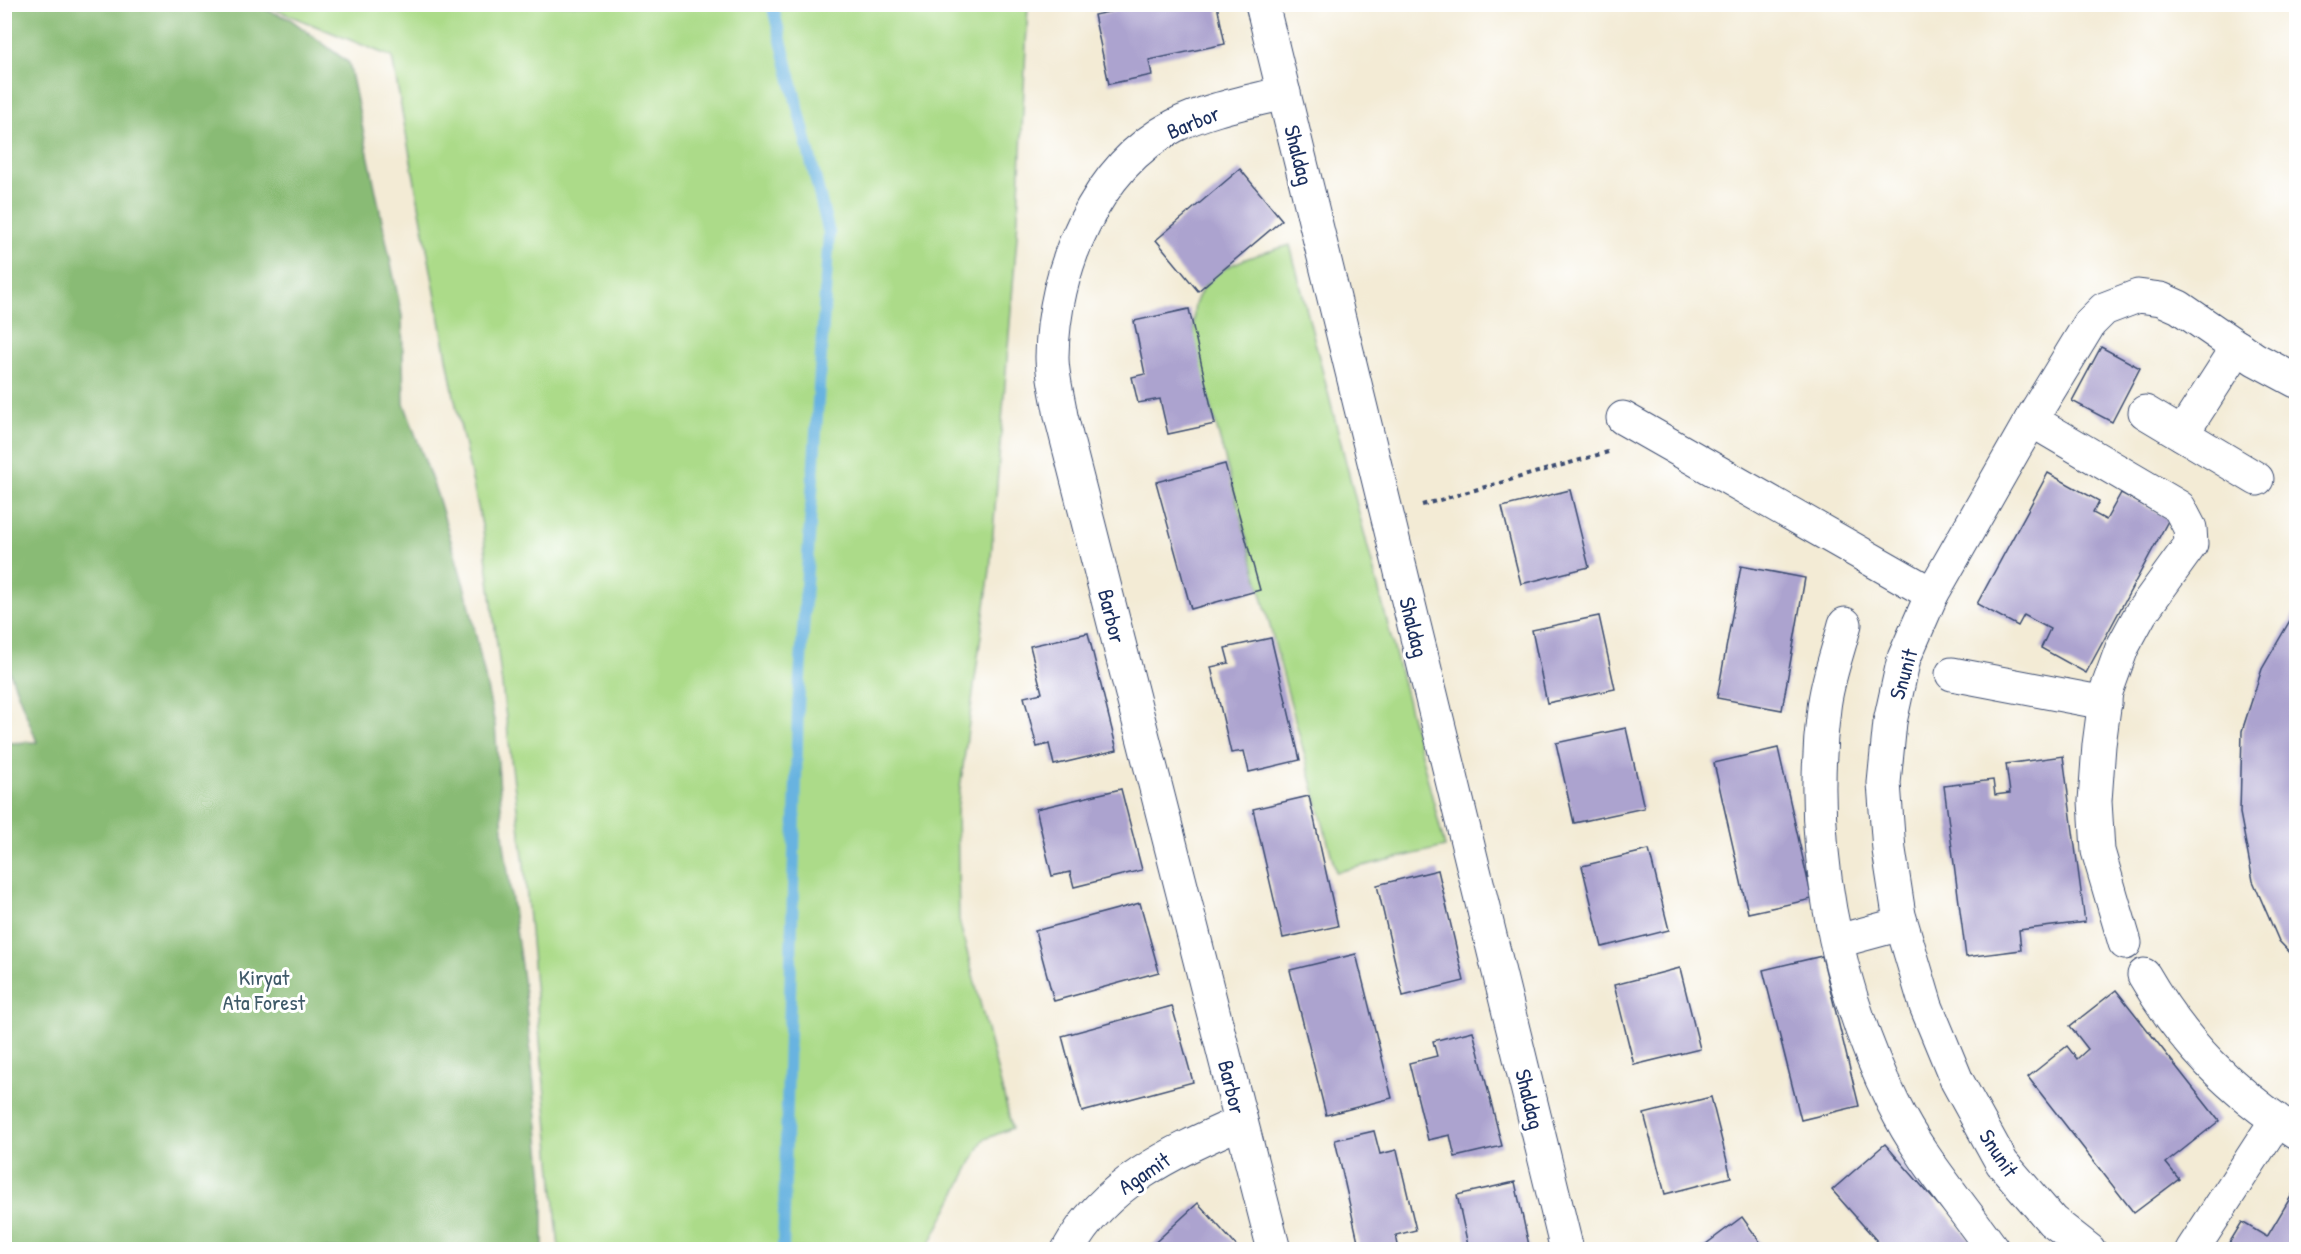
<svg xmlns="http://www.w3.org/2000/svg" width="2301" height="1254" font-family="'Patrick Hand',sans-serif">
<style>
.green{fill:#acdb89;stroke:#648574;stroke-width:1.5}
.forest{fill:#89bb75;stroke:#52756a;stroke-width:1.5}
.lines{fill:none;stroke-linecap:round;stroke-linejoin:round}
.stream{stroke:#67b3e0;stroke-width:12}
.building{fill:#aca3cf}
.minor-casing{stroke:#3b4b70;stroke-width:35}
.path{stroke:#3b4b70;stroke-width:4;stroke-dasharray:4.5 4.5;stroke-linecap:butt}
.minor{stroke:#fff;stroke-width:33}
.labels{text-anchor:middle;stroke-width:6;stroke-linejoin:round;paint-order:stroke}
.street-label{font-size:22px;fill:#1b2f5e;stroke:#fff}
.park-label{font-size:22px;fill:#3f5a69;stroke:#fff}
</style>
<rect width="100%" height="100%" fill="#fff"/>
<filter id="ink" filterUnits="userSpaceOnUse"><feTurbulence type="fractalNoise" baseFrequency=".0167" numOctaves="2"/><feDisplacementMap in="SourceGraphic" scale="12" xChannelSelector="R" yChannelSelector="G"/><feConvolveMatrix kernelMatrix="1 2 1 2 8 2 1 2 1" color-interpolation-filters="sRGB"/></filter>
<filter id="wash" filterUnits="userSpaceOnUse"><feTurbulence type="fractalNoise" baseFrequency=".008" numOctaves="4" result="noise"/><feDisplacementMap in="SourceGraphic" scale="24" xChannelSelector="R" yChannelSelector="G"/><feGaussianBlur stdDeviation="1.35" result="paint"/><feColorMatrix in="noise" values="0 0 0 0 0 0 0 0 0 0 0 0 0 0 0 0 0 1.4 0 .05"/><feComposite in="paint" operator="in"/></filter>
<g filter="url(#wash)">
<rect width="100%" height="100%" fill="#f3ebd5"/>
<!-- green -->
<g class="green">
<polygon points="264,5 1028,5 1017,236 990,570 957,810 959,920 1012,1128 983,1140 927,1249 559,1249 524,865 483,530 454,396 392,57"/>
<path d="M 1290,245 L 1445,847 L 1336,872 L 1194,343 C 1195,332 1192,316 1195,305 C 1208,264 1254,256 1290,245 Z"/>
</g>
<!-- forest -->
<polygon class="forest" points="5,4 254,5 290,19 349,63 402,316 404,403 439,500 469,603 495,725 504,844 525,994 543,1179 543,1249 5,1249 5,743 37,742 4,657"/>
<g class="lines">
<!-- stream -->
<polyline class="stream" points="772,4 829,233 798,708 783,1250"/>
</g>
<g id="blocks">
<!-- building -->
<g class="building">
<polygon points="1142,5 1217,5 1225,44 1149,60 1152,75 1109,84 1094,15"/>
<polygon points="1240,169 1282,220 1198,291 1156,240"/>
<polygon points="1189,309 1215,424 1168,434 1160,399 1138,403 1132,377 1145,374 1134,321"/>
<polygon points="2101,347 2140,368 2112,422 2072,401"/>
<polygon points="1225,464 1260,590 1191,609 1156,482"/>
<polygon points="2048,473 2099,501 2093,513 2106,520 2121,493 2169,519 2086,673 2041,648 2050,629 2024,615 2018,626 1977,604"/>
<polygon points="1570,490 1589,567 1521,584 1502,507"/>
<polygon points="1741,566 1805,578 1782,710 1717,698"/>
<polygon points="2296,610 2296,959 2279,941 2253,881 2240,813 2242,731 2262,669"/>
<polygon points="1599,616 1615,689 1547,703 1532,630"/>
<polygon points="1088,633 1117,750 1054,765 1049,744 1037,747 1024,697 1042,693 1030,646"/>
<polygon points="1271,638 1300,760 1249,772 1244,751 1231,753 1211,667 1229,663 1225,648"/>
<polygon points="1626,728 1644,808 1574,823 1556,743"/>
<polygon points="1778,748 1812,899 1748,913 1714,763"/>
<polygon points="2063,756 2085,922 2019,930 2021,950 1966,957 1944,786 1993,780 1995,795 2010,793 2006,764"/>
<polygon points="1121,789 1142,870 1074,887 1070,872 1052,876 1036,809"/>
<polygon points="1309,796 1338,926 1283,938 1253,809"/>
<polygon points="1649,850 1669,930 1602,947 1582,866"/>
<polygon points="1438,870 1464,981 1403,996 1377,885"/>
<polygon points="1140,903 1159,972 1054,1001 1035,931"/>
<polygon points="1356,954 1392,1098 1326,1115 1290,970"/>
<polygon points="1822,956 1859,1106 1801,1120 1763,970"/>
<polygon points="1680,968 1700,1049 1634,1065 1614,985"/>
<polygon points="2116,990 2219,1121 2166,1163 2179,1179 2134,1213 2028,1077 2067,1046 2077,1059 2088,1049 2070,1026"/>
<polygon points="1172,1006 1193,1082 1082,1112 1062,1036"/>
<polygon points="1473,1031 1502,1146 1455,1157 1450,1135 1428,1140 1409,1063 1437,1056 1433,1041"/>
<polygon points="1711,1097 1731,1177 1665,1194 1644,1114"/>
<polygon points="1374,1131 1380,1154 1397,1150 1416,1230 1396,1235 1399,1250 1360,1250 1335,1140"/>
<polygon points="1885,1144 1978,1250 1885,1250 1832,1190"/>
<polygon points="1515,1182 1530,1250 1469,1250 1457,1195"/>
<polygon points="2296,1188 2296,1250 2225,1250 2242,1222 2267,1237"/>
<polygon points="1198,1203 1240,1250 1147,1250"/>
<polygon points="1742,1217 1766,1250 1698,1250"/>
</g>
</g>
</g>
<g filter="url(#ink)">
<use href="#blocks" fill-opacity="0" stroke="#3b4b70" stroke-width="1.5"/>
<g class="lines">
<defs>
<g id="minor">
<polyline points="1262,4 1567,1250"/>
<polyline points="2145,412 2257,479"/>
<polyline points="1623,418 1932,594"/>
<polyline points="2031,420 2179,507 2190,528 2191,544 2141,613 2122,648 2106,692 2099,745 2095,801 2098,851 2125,943"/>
<polyline points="2182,434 2238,347"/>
<path d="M 1845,624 C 1838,652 1827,680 1824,708 C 1807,840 1834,983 1893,1103 C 1918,1155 1959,1202 1993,1250"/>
<polyline points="1952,674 2105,703"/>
<polyline points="1838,941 1901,924"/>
<path d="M 2144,975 C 2184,1044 2230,1090 2296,1133"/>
<path d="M 1068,1250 C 1105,1182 1174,1152 1241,1122"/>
<path d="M 1274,1250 L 1061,416 C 1058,397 1052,376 1052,357 C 1053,271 1094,168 1174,126 C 1207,109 1248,102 1284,93"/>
<polyline points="2089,1250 2052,1221 2002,1163 1957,1081 1926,1006 1899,915 1889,850 1884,783 1890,722 1904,658 1932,594 2031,420 2090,323 2104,309 2138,296 2161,299 2179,307 2255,359 2296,381"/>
<polyline points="2192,1250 2276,1121"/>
</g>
</defs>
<!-- minor casing -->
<use href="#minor" class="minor-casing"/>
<!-- path -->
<polyline class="path" points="1422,505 1608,452"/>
<!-- minor -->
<use href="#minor" class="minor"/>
</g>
</g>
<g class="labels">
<!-- street labels -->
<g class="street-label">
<text transform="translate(1193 122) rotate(-22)" y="8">Barbor</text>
<text transform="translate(1299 155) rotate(76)" y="8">Shaldag</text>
<text transform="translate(1112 616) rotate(76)" y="8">Barbor</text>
<text transform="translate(1414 627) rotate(76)" y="8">Shaldag</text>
<text transform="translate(1903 674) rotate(-74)" y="8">Snunit</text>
<text transform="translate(1232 1087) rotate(76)" y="8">Barbor</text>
<text transform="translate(1530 1099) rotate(76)" y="8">Shaldag</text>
<text transform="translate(1999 1153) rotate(57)" y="8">Snunit</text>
<text transform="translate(1144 1173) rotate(-34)" y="8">Agamit</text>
</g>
<!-- park labels -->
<g class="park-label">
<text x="264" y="985">Kiryat<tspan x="264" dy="25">Ata Forest</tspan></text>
</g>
</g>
<!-- margin -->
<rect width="2301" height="1254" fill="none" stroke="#fff" stroke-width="24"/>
</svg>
